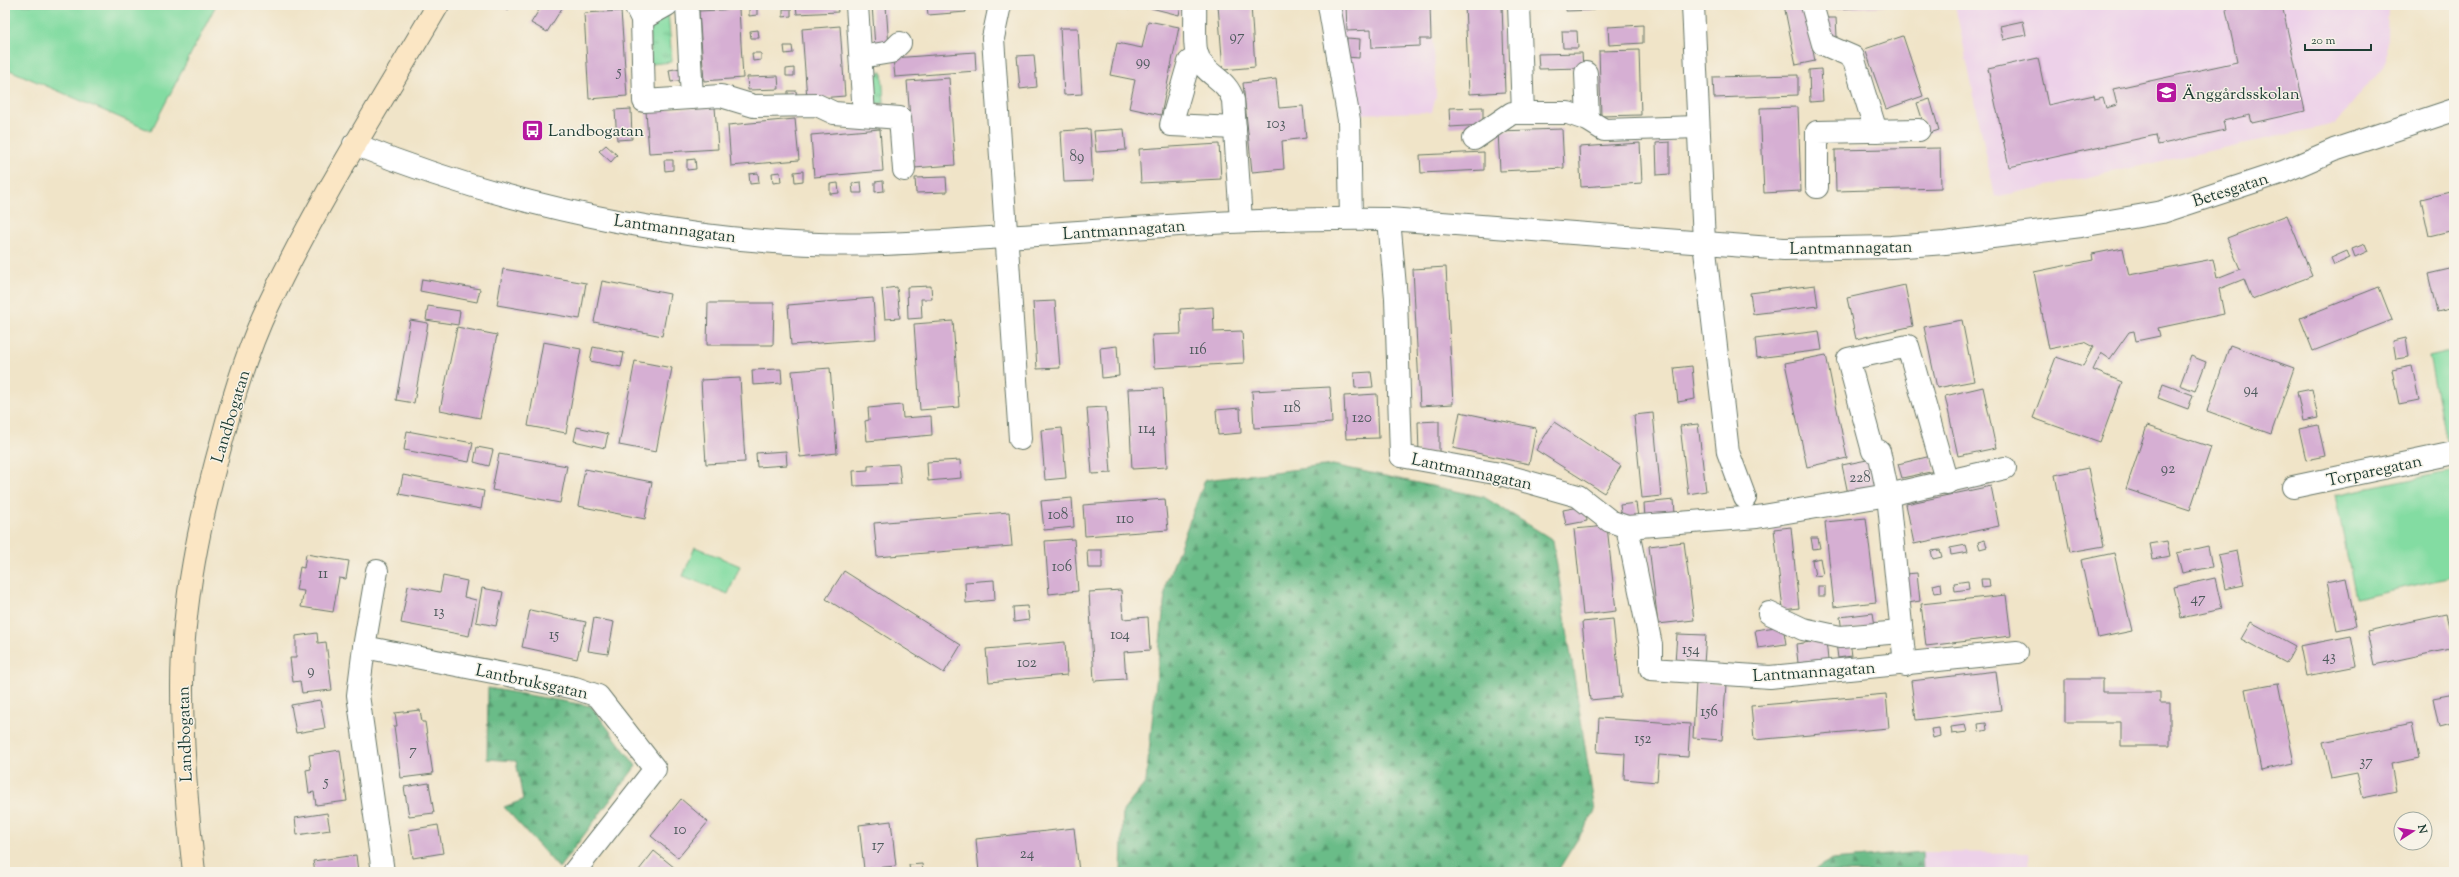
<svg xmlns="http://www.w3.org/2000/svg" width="2459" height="877" font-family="'Sorts Mill Goudy',serif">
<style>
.built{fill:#edd1e9}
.grass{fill:#83dca2;stroke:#518c6b}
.forest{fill:url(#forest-firs);stroke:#447c5e}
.park{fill:url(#park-tufts);stroke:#518c6b}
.building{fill:#d6afd3}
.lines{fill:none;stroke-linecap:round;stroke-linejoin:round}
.street-casing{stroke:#687768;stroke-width:24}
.secondary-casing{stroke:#687768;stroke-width:24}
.street{stroke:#fff;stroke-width:22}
.secondary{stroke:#fbe6c4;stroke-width:22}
.labels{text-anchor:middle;stroke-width:3;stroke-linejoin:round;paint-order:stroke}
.number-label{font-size:15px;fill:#4d5a5c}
.poi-label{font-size:17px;fill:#1f3d34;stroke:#f7f3e8;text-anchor:start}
.street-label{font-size:17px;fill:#1f3d34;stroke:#f7f3e8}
</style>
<defs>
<pattern id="forest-firs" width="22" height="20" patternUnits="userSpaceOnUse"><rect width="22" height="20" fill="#6abc88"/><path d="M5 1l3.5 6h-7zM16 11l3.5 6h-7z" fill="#579a70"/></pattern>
<pattern id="park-tufts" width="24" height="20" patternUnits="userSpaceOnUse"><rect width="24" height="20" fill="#83dca2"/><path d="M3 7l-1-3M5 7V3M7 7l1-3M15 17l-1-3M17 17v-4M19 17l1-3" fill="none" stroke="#6bb485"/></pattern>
</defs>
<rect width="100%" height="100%" fill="#f7f3e8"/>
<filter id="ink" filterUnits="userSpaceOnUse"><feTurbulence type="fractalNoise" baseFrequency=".025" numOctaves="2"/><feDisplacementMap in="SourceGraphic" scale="8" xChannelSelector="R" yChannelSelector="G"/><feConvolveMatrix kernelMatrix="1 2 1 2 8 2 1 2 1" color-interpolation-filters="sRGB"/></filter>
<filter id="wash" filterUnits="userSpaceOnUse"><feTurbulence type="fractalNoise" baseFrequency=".012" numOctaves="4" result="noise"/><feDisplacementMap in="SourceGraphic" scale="16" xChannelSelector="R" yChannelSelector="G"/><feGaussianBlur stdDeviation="0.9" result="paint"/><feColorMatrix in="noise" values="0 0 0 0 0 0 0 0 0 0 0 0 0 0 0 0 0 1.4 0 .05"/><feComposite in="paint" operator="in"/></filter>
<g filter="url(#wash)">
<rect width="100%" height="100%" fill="#f0e4c8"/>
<!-- built -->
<g class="built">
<polygon points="1336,5 1432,5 1436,96 1432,112 1356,114"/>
<polygon points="1955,5 2388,5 2386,63 2335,124 1995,197"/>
<polygon points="1922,852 2029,853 2030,872 1923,872"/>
</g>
<!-- grass -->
<g class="grass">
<polygon points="5,5 216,5 151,131 5,68"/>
<polygon points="2454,350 2454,584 2452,577 2356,598 2335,495 2452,471 2429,356"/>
<polygon points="695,547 740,566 728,594 683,576"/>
</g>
<!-- forest -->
<g class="forest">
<polygon points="1333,465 1484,497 1553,540 1595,811 1557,872 1121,872 1123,811 1146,782 1166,584 1205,480"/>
<polygon points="488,688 591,706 636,766 559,868 504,807 523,800 516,761 487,759"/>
<polygon points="1922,852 1923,872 1810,872 1832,860"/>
</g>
<!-- park -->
<g class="park">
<polygon points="668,11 672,62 651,64 649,25"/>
<polygon points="882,72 884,103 869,104 867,73"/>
</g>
<g id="blocks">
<!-- building -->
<g class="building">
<polygon points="499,5 511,5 508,10"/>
<polygon points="542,5 564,5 547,32 531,23"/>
<polygon points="796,5 837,5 838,12 797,14"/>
<polygon points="872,5 886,5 889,47 875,47"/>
<polygon points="927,5 965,5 966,12 928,15"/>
<polygon points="1118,5 1132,5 1129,10"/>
<polygon points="1152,5 1181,5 1179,15 1151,8"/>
<polygon points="1218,5 1251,5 1255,67 1223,70"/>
<polygon points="1346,5 1430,5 1431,39 1420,39 1420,46 1372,48 1371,30 1347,31"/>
<polygon points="1465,5 1502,5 1505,92 1469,94"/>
<polygon points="1566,5 1594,5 1595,10 1566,11"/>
<polygon points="1784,5 1804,5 1815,61 1796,65"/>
<polygon points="1818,5 1885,5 1885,6 1818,10"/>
<polygon points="2225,5 2282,5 2305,111 2252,123 2250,115 2223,121 2225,130 2158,145 2156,135 2009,167 1988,69 2038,58 2048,105 2094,95 2095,99 2103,97 2106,108 2117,105 2113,89 2237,62"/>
<polygon points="749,8 757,8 757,15 749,16"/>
<polygon points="739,9 743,78 704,81 699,11"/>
<polygon points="783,9 791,9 791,16 783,17"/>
<polygon points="621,11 627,96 589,99 584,13"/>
<polygon points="1823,18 1836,18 1837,37 1825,37"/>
<polygon points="1148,21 1179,27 1161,115 1129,108 1135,80 1110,75 1117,43 1142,48"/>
<polygon points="2023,21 2026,35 2003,40 2000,26"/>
<polygon points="1643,25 1643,43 1609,45 1608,27"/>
<polygon points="840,26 845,96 807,99 802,29"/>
<polygon points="1060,28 1078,28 1082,94 1064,95"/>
<polygon points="758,30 759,38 751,38 750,31"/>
<polygon points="1562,31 1577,31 1578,48 1563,48"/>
<polygon points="1903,36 1923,96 1886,109 1865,49"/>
<polygon points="1347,38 1360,39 1359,58 1347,57"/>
<polygon points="784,46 792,46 793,53 785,54"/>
<polygon points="1639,50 1641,115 1601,116 1599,51"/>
<polygon points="975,52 976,71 895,77 893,58"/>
<polygon points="752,53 761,53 761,60 753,61"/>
<polygon points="1582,53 1583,68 1539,69 1538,54"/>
<polygon points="1034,55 1037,87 1020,89 1017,56"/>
<polygon points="681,68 683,80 671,82 669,70"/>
<polygon points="794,68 794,76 786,76 786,69"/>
<polygon points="1821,69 1823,101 1810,102 1809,70"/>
<polygon points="1798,75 1798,95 1714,98 1713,77"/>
<polygon points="778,76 779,89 748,90 747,77"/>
<polygon points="949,78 955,165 914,168 907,81"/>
<polygon points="1276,79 1279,108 1303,106 1306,138 1282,141 1284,169 1252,172 1243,83"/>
<polygon points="788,91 796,91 797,98 788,99"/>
<polygon points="1930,99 1939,130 1927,134 1917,103"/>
<polygon points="715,107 718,149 649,153 646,111"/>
<polygon points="1483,107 1483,125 1450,127 1449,108"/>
<polygon points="1798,107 1801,191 1764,193 1760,108"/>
<polygon points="631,109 632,139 617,140 615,110"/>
<polygon points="795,119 799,160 731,166 728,125"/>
<polygon points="880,129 883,171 814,177 811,135"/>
<polygon points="1090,129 1093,181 1064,182 1061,131"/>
<polygon points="1124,129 1126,150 1096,152 1094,131"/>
<polygon points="1562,129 1564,168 1500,171 1498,131"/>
<polygon points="1670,142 1670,174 1657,175 1656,143"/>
<polygon points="1640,143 1642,183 1581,187 1579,147"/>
<polygon points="1219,144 1221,179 1141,183 1139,149"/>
<polygon points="606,145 617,155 611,162 599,151"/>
<polygon points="1940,148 1941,188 1836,191 1835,150"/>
<polygon points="1484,152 1484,170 1421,173 1420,155"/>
<polygon points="695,159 696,169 687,170 687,160"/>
<polygon points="664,160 673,160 673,170 665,171"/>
<polygon points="803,171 803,181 795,182 794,172"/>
<polygon points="780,172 781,182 773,183 772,173"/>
<polygon points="758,173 759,183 750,184 749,174"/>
<polygon points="946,177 947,192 916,193 915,178"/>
<polygon points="883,181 884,191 875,192 875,182"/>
<polygon points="861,182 862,193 853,193 852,183"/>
<polygon points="838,183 839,193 830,194 830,184"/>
<polygon points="2454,191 2454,230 2429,236 2421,199"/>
<polygon points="2287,215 2312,276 2252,299 2244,279 2219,289 2224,314 2158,328 2160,336 2136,341 2134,331 2129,332 2110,359 2101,353 2093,370 2122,382 2100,442 2033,418 2056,357 2083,366 2093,347 2084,342 2049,349 2034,272 2093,260 2092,254 2123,248 2129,275 2213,259 2217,278 2240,269 2227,238"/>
<polygon points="2365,244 2368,251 2355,257 2352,249"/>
<polygon points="2347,251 2350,258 2334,265 2331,258"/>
<polygon points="1446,267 1453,404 1420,406 1413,269"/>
<polygon points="2454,268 2454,308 2437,312 2428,274"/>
<polygon points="503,269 586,283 580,319 497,305"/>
<polygon points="422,279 480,289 477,302 420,291"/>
<polygon points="602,281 670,294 662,336 594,322"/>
<polygon points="1815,285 1818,306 1753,314 1750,293"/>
<polygon points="1905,285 1913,326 1856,339 1847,298"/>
<polygon points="931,286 932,299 921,299 922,318 908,319 907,287"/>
<polygon points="897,287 900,318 885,319 882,289"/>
<polygon points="2379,287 2392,320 2313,351 2300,318"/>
<polygon points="873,298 876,339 791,345 788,305"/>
<polygon points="1055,301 1060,368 1037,369 1033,302"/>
<polygon points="708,303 774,303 773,345 707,345"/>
<polygon points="428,306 460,311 458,325 426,320"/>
<polygon points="1213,307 1214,332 1242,331 1244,363 1154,368 1152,335 1181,334 1180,309"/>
<polygon points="410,320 428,323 414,403 396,400"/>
<polygon points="1962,320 1974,381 1937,388 1924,327"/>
<polygon points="953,321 959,407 920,410 914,324"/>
<polygon points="457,327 497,335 480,418 440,410"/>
<polygon points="1819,331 1822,350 1757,358 1755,339"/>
<polygon points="2406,338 2409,357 2396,359 2393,341"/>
<polygon points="543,342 581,349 566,433 528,426"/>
<polygon points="2230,345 2294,368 2271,434 2207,411"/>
<polygon points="1117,346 1119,376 1102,378 1100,348"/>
<polygon points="593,347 624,353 621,367 590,361"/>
<polygon points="1826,355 1847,458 1807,467 1785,363"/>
<polygon points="2191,356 2206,362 2195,391 2180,385"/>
<polygon points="635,361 672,368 656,452 619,445"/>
<polygon points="1692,366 1695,399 1678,402 1674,368"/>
<polygon points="2412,366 2419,400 2399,404 2392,370"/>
<polygon points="830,368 837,453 800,457 792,371"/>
<polygon points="781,369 782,383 753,385 752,370"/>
<polygon points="1371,372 1373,387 1355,388 1354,373"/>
<polygon points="740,378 745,462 706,464 701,380"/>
<polygon points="2163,384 2193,395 2188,409 2158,398"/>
<polygon points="1330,387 1332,423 1254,428 1252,391"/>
<polygon points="1983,387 1996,448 1958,456 1945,396"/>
<polygon points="1163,388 1167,467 1132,469 1128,389"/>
<polygon points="2312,389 2318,418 2303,421 2297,392"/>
<polygon points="1377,394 1379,438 1346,439 1344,396"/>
<polygon points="902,405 903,418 931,416 932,435 867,441 865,421 869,420 868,408"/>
<polygon points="1106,407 1111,473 1092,474 1087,408"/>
<polygon points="1240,408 1241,433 1218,435 1216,410"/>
<polygon points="1460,412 1536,428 1529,464 1453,448"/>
<polygon points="1653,413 1661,496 1642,498 1634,415"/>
<polygon points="1439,421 1439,452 1419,453 1418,422"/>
<polygon points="1554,422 1621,466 1604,493 1536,450"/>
<polygon points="1698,424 1706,491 1688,494 1680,426"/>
<polygon points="2318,425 2325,456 2306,460 2299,429"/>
<polygon points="2147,426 2211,447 2190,510 2126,489"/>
<polygon points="577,427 608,434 605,448 574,441"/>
<polygon points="1062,428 1066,478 1045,480 1041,430"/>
<polygon points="407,431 473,443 469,462 404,450"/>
<polygon points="477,447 493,450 489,466 474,462"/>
<polygon points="786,451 787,465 757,467 756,453"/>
<polygon points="499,454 567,466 560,503 492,490"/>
<polygon points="1931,456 1935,471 1902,478 1898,464"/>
<polygon points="1872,459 1878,488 1848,494 1842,465"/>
<polygon points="960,460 961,478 928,481 927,462"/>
<polygon points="899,464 901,484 854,486 853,471 868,470 868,466"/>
<polygon points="2088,468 2104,546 2070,552 2055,475"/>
<polygon points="585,469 652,482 645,519 578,506"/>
<polygon points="403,475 484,491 481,509 399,494"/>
<polygon points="1991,486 1999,526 1914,544 1906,504"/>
<polygon points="1072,498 1074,527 1044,530 1041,501"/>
<polygon points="1165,499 1168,530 1085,536 1083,505"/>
<polygon points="1674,500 1675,514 1645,518 1644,503"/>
<polygon points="1636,503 1638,517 1622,519 1620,505"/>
<polygon points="1585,506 1587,521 1566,525 1563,510"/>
<polygon points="1009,512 1012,546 877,557 874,523"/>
<polygon points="1866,518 1876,602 1834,607 1825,522"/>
<polygon points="1607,526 1616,611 1583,615 1574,529"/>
<polygon points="1791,527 1799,608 1783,610 1774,529"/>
<polygon points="1811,538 1818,538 1820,548 1813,549"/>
<polygon points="1074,539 1078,591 1049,594 1045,541"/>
<polygon points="1985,540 1987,547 1980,549 1978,542"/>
<polygon points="2167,541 2170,556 2153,559 2150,544"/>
<polygon points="1684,542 1694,620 1658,624 1649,546"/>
<polygon points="1966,545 1968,552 1951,555 1950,548"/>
<polygon points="2208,546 2212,567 2182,573 2177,553"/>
<polygon points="1087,550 1102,550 1102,568 1088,568"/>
<polygon points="1940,550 1942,557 1933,559 1931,551"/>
<polygon points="2237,551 2244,585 2225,589 2218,555"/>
<polygon points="2114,553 2132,631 2098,638 2081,560"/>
<polygon points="306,554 349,561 346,579 339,578 333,612 301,607 304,591 296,590 300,567 304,568"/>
<polygon points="1820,558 1823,575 1815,576 1812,560"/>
<polygon points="844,571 961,645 944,673 826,599"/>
<polygon points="1917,573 1920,601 1908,603 1905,574"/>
<polygon points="443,576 467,581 464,597 476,600 469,636 401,623 408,586 440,592"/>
<polygon points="2215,578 2222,609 2181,618 2174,587"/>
<polygon points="2346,578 2356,626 2337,630 2327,582"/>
<polygon points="1981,579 1989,579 1990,587 1982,588"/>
<polygon points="994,580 995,600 966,603 965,582"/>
<polygon points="1968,581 1969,589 1955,591 1954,583"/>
<polygon points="1941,583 1942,592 1935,593 1933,585"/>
<rect x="1818" y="586" width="7" height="10"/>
<polygon points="482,588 503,592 496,626 476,622"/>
<polygon points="1121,590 1123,619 1148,617 1150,650 1124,652 1126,679 1094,681 1089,592"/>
<polygon points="2006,595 2011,636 1926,646 1921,604"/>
<polygon points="1027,606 1029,620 1014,622 1013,607"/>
<polygon points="530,610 586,622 577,659 522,647"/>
<polygon points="1873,613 1875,626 1842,631 1840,617"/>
<polygon points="2446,614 2454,648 2374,665 2367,631"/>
<polygon points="594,618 614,622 608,654 588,651"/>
<polygon points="1613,619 1621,697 1590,700 1582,622"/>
<polygon points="2251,622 2295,646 2286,663 2241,639"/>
<polygon points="1783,626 1786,644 1758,648 1755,630"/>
<polygon points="317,633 318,643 326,642 332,690 302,693 300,681 293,682 290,658 296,658 296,636"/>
<polygon points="1677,634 1706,635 1704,664 1675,662"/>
<polygon points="2351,636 2357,666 2306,676 2300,646"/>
<polygon points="1826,640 1828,660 1798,663 1796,644"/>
<polygon points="1850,641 1852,656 1838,658 1836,643"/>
<polygon points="1065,642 1067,675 989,682 986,649"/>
<polygon points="1996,671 2001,710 1916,720 1911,681"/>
<polygon points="2065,679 2103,679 2103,692 2160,692 2160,703 2170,703 2170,746 2121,746 2121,722 2065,722"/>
<polygon points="1696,682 1726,684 1722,740 1693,738"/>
<polygon points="2278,683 2294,763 2261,770 2245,689"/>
<polygon points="1886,694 1889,728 1754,740 1751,706"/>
<polygon points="2454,694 2454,723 2439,727 2433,698"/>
<polygon points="320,700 325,728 296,733 291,705"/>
<polygon points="420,710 422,722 425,722 433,774 401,778 394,726 397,726 395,713"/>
<polygon points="1599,718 1690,724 1688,757 1659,755 1657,782 1624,779 1625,754 1597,752"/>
<polygon points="1986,723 1987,730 1979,732 1978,724"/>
<polygon points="2412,723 2419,758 2391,764 2396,791 2363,798 2357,773 2331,778 2323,742"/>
<polygon points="1965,725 1967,732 1952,734 1951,727"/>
<polygon points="1939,728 1940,736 1933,738 1931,729"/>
<polygon points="340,750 347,801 316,805 314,792 309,793 306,770 311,769 309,755"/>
<polygon points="429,783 434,813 409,816 404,787"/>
<polygon points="681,799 708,822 678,858 651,836"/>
<polygon points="327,813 330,830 297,835 295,818"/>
<polygon points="891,821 896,866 864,869 859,825"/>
<polygon points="438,825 443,853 413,858 409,830"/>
<polygon points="1074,828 1079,872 1043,872 1043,867 979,872 976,839"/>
<polygon points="654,851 680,872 642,872 639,870"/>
<polygon points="356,855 358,872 315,872 313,861"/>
<polygon points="922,864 923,872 910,872 909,865"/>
</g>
</g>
</g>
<g filter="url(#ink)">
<use href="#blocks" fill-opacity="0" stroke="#687768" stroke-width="1"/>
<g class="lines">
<defs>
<g id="street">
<polyline points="635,5 642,19 644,101 721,96 754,106 817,105 834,113 900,118 904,170"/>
<polyline points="687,5 692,98"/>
<polyline points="857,5 864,115"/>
<polyline points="1000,5 993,38 1020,439"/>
<path d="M 1195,5 C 1196,18 1193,47 1198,58 C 1207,76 1227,79 1233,100 L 1241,221"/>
<polyline points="1329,5 1349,120 1351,218"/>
<polyline points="1693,5 1704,242 1728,452 1745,498"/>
<polyline points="1812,5 1823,44 1853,57 1876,131"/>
<polyline points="642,19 667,5"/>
<polyline points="1198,56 1189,62 1171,125 1235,128"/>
<polyline points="861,57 891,52 900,43"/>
<polyline points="1586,73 1588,120"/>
<polyline points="1523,113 1568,113 1588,120 1604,130 1698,127"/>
<polyline points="1474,139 1512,113 1523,113 1519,5"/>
<path d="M 354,144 C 513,209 713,250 884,244 C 1053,237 1221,216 1389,219 L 1784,249 L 1891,247 L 1945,243 L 2081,226 L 2162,212 L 2283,172 L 2334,150 L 2454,110"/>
<polyline points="1817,187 1817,132 1919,130"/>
<polyline points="1389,219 1396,298 1401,456 1500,474 1578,496 1610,521 1627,527 1757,517 1888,495 2005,468"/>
<polyline points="2293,487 2454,453"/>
<polyline points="1627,527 1651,645 1651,669 1770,677 2017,652"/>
<polyline points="1769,613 1803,629 1840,637 1901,632"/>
<polyline points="364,647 377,571"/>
<polyline points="1905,665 1888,495 1879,451 1873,451 1848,359 1908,346 1947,483"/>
<polyline points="383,872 358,695 364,647 575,688 598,696 655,769 574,872"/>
</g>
<path id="secondary" d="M 194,872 C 187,810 182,749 182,687 C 182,604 200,520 222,440 C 234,394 248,347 269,304 C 318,201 380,104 438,5"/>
</defs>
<!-- street casing -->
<use href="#street" class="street-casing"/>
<!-- secondary casing -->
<use href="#secondary" class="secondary-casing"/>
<!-- street -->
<use href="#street" class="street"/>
<!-- secondary -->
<use href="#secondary" class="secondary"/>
</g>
</g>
<!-- icons -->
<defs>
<symbol id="school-square" viewBox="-11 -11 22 22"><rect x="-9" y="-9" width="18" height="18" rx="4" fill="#b5179e" stroke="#f7f3e8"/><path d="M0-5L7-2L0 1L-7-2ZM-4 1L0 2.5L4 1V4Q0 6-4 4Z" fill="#fff"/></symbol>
<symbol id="bus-square" viewBox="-11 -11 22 22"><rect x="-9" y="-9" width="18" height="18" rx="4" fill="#b5179e" stroke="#f7f3e8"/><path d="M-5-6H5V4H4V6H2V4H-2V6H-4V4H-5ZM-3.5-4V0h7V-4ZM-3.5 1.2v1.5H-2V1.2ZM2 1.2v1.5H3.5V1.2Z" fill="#fff"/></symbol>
</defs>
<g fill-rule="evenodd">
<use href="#school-square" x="2154" y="80" width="25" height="25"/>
<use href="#bus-square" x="520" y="118" width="25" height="25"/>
</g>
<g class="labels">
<!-- number labels -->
<g class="number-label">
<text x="1237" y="41">97</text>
<text x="1143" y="66">99</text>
<text x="619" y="76">5</text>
<text x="1276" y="128">103</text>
<text x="1077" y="161">89</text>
<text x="1198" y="354">116</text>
<text x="2251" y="394">94</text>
<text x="1292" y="412">118</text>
<text x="1362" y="422">120</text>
<text x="1147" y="433">114</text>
<text x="2168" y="473">92</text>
<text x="1860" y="482">228</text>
<text x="1058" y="519">108</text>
<text x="1125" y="523">110</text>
<text x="1062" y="571">106</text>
<text x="323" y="578">11</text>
<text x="2198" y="603">47</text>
<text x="439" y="616">13</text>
<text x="554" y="639">15</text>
<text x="1120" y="639">104</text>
<text x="1691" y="654">154</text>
<text x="2329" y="661">43</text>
<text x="1027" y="667">102</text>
<text x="311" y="675">9</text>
<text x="1709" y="716">156</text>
<text x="1643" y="743">152</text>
<text x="413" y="755">7</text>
<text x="2366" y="766">37</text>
<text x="326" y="786">5</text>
<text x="680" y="834">10</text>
<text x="878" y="850">17</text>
<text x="1027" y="858">24</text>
</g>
<!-- poi labels -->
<g class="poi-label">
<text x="2182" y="99">Änggårdsskolan</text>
<text x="548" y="136">Landbogatan</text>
</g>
<!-- street labels -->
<g class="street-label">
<text transform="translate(2230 189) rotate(-18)" y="6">Betesgatan</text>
<text transform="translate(675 228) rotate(8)" y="6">Lantmannagatan</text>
<text transform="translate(1124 229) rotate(-4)" y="6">Lantmannagatan</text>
<text transform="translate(1851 247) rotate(-1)" y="6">Lantmannagatan</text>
<text transform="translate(230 416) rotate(-73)" y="6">Landbogatan</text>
<text transform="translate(2374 470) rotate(-12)" y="6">Torparegatan</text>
<text transform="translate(1472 471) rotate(12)" y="6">Lantmannagatan</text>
<text transform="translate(1814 671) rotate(-4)" y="6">Lantmannagatan</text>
<text transform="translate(532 681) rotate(12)" y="6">Lantbruksgatan</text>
<text transform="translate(184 734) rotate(-92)" y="6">Landbogatan</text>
</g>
</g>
<!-- margin -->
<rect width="2459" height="877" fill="none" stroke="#f7f3e8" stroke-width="20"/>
<!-- north arrow -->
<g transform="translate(2413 831) rotate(78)"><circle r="19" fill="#f7f3e8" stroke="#a1aaa0"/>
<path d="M0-3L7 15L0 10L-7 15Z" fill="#b5179e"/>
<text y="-6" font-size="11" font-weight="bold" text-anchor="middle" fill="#1f3d34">N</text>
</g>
<!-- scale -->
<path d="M2305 44v6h66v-6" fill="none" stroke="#1f3d34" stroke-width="2"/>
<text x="2311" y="44" font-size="12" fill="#1f3d34" stroke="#f7f3e8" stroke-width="3" paint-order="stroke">20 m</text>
</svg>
